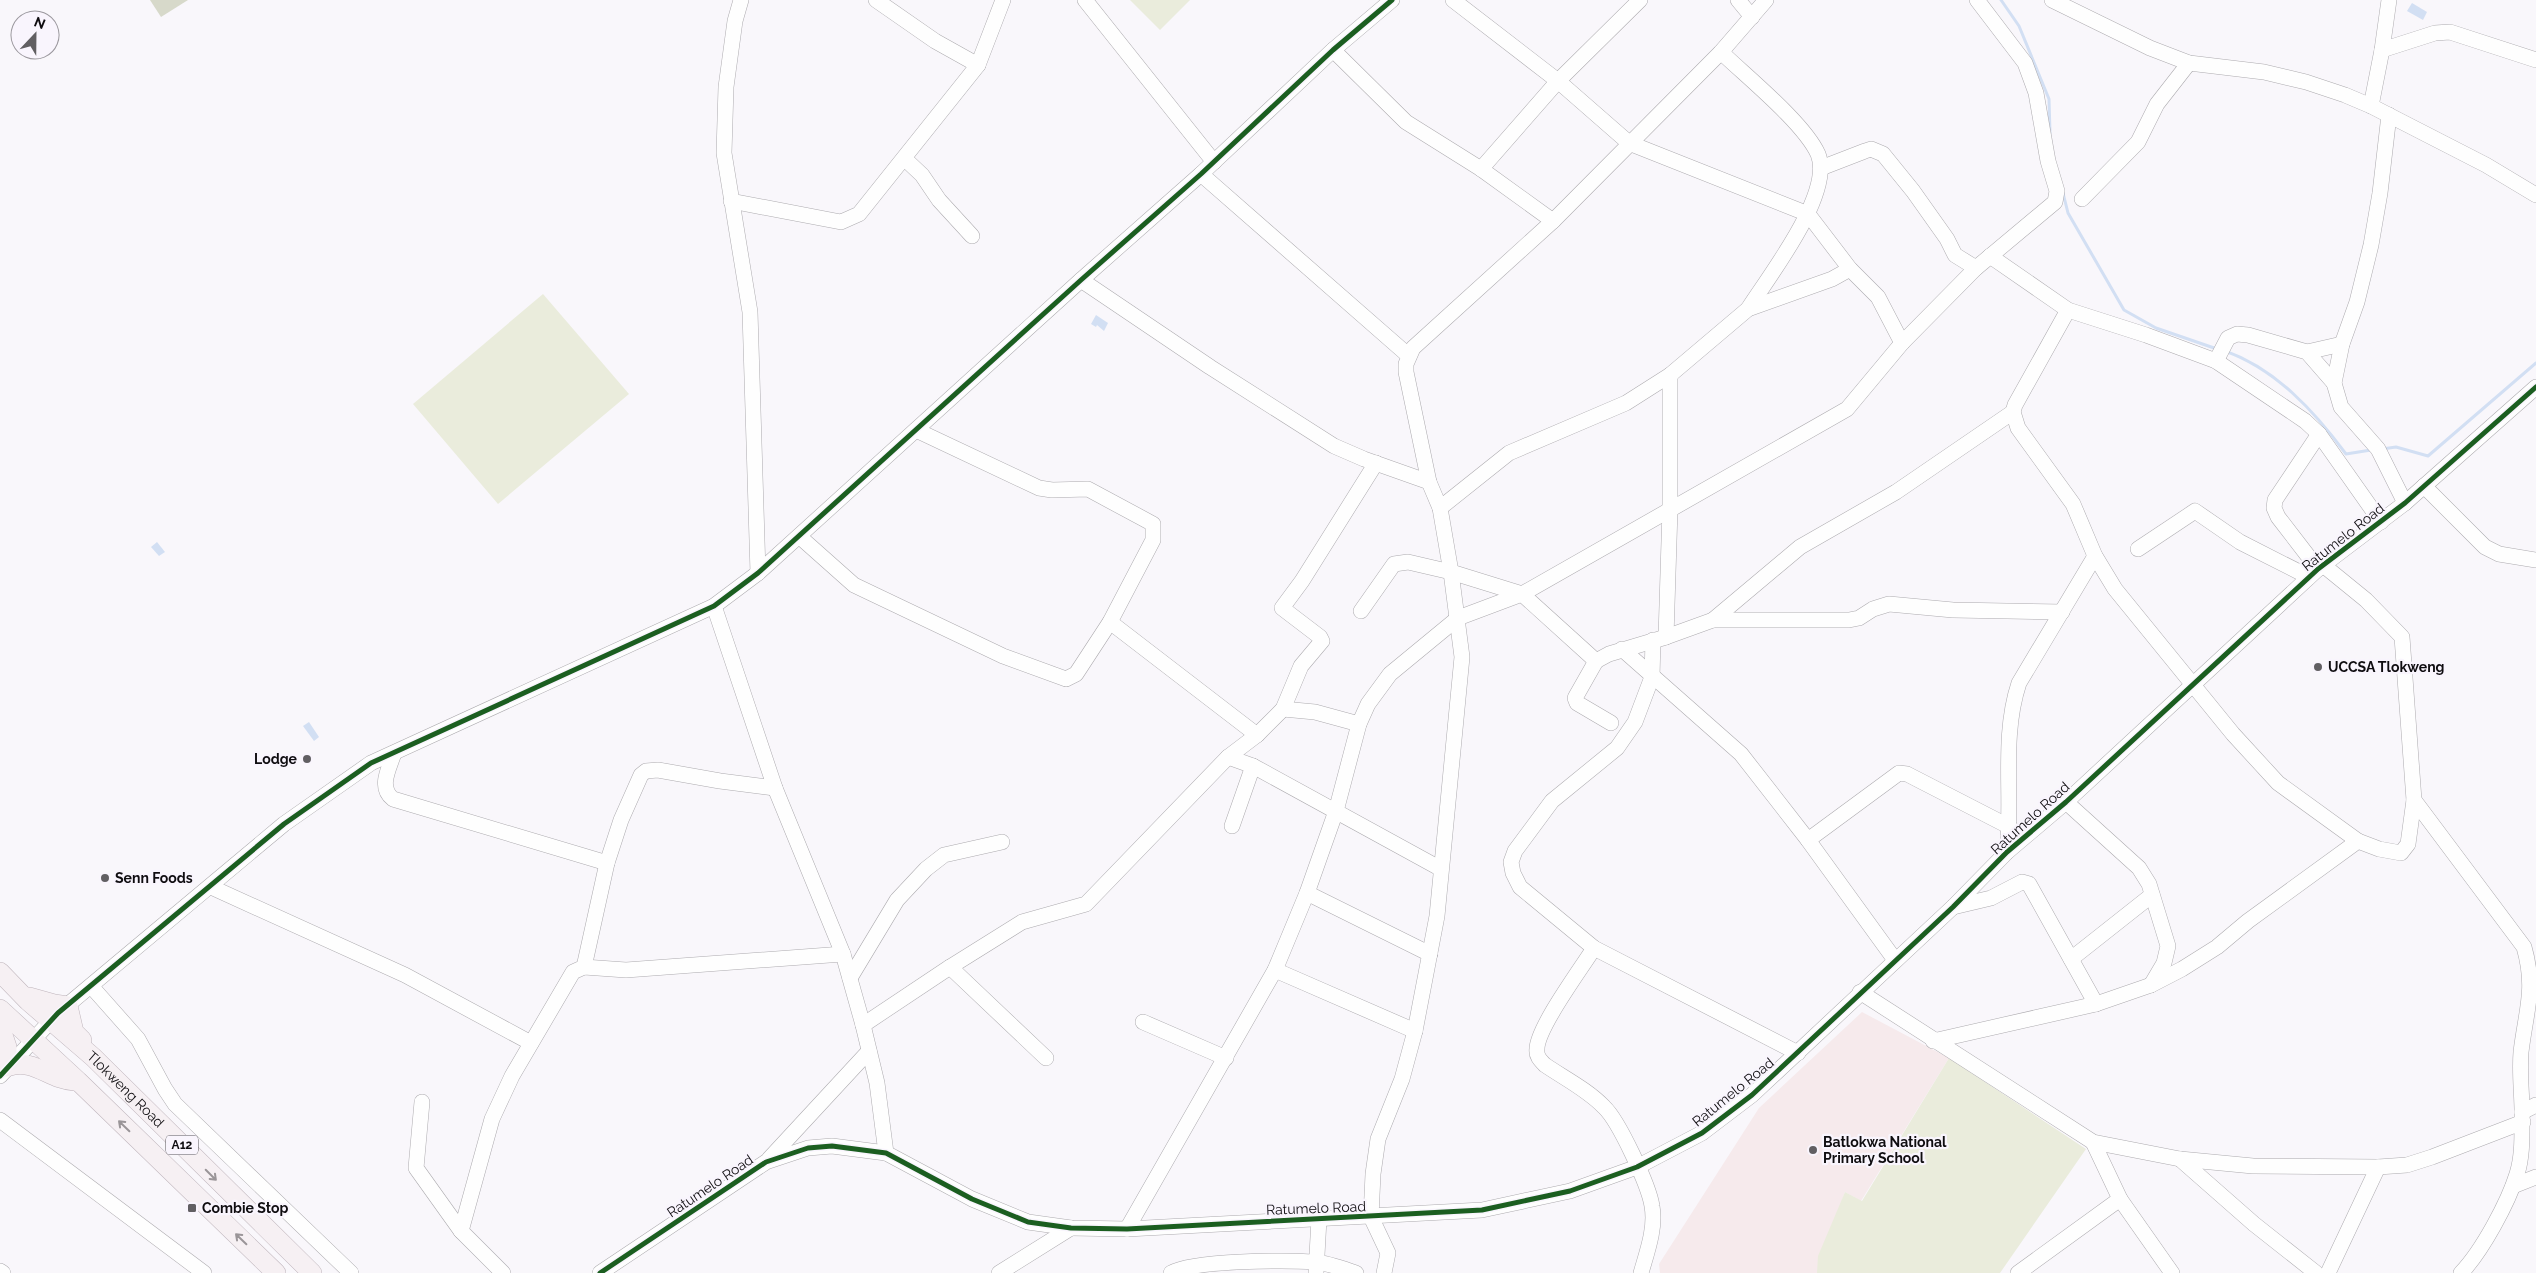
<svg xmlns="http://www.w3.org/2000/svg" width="2536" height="1273" font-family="Raleway,sans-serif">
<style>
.education{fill:#f6eaec}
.green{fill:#eaecdc}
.forest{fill:#d7d9ca}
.water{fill:#d2dff3}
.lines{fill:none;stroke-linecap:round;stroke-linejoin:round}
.stream{stroke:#d2dff3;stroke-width:3}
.minor-casing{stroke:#adabaf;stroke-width:16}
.major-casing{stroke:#bfb5bc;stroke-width:20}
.minor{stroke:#fefefe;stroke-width:15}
.major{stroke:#f6f0f3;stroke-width:19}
.cycleway-casing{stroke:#f9f5fd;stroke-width:8}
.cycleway{stroke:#1b5e20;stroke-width:5}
.oneway{stroke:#9a9598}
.poi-dot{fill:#615f62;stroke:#f9f5fd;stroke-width:2}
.labels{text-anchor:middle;stroke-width:4.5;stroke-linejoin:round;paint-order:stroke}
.shield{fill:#f9f5fd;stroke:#555357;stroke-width:1}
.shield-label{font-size:12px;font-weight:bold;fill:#0f0d10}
.street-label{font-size:14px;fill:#0f0d10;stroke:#f9f5fd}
.poi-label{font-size:14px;font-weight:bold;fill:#0f0d10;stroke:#f9f5fd;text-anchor:start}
</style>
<rect width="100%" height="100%" fill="#f9f7fb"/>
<!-- education -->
<polygon class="education" points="1862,1012 1949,1058 1861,1201 1845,1192 1817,1273 1660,1273 1659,1264 1759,1108"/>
<!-- green -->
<g class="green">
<polygon points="1130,0 1190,0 1160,30"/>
<polygon points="543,294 629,394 498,504 413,404"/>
<polygon points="1949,1058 2086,1149 2000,1273 1817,1273 1818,1256 1845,1192 1862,1201"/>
</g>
<!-- forest -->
<polygon class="forest" points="150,0 188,0 161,17"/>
<!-- water -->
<g class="water">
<polygon points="2412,3 2427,12 2423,20 2407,11"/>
<polygon points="1096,315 1108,323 1104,331 1097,325 1096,327 1091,324"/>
<polygon points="157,542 165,552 159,556 151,547"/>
<polygon points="309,722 319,737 314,741 303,726"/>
</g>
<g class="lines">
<!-- stream -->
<g class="stream">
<polyline points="2001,0 2019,26 2049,99 2050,133"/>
<polyline points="2063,193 2068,213 2124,310 2156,328 2217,349"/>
<path d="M 2225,351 C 2276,369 2315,412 2346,454 L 2371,450"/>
<polyline points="2382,449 2396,447 2428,456 2536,363"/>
</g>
<defs>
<g id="minor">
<polyline points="741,0 735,21 726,87 724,153 750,312 758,573"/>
<polyline points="876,0 935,41 978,65"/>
<polyline points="1085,0 1214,162"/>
<polyline points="1453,0 1558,81 1629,143 1808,214 1850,269"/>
<polyline points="1738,0 1752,17"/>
<polyline points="2052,0 2150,48 2189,63 2264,72 2306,82 2345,95 2371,106 2486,165 2536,195"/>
<polyline points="1333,50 1406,122 1481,169 1553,221"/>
<polyline points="2382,50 2435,33 2450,32 2536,60"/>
<path d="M 1721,52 C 1747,77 1804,123 1818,154 C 1834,193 1769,276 1748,309"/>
<polyline points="2371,106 2382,50 2389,0"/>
<polyline points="2389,115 2380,193 2371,245 2357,302 2342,344 2334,383 2341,407 2378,449 2405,503"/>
<polyline points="905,159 922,175 939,200 972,236"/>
<polyline points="1821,168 1865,151 1871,149 1883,154 1913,191 1947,239 1955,255 1976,268"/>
<polyline points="1481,169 1558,81 1640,0"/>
<polyline points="1201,174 1409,356"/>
<polyline points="2082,199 2138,142 2157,104 2189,63"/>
<polyline points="731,201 841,222 859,214 978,65 1003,0"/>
<polyline points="1990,256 2068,310 2146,335 2216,361 2305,421 2319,434 2381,522"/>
<polyline points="1081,280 1210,367 1334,446 1364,459 1429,482"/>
<polyline points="2068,310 2015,405 2013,412 2018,428 2073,504 2095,556 2115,589 2233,734 2278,783 2358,841"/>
<polyline points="2307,352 2342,344"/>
<polyline points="2216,361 2228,338 2237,334 2248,335 2307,352 2334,383"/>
<polyline points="2424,486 2485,547 2499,554 2536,560"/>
<polyline points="1440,508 1509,453 1626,403 1670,375 1748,309 1832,279 1850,269 1878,297 1902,343"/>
<polyline points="800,537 854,585 1003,656 1066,679 1076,674 1110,622 1153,540 1153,524 1088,489 1052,490 1039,488 916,430"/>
<polyline points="2138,549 2195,511 2240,542 2309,577"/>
<path d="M 2323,565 L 2366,600 L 2402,637 L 2414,800 L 2524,947 C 2536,989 2526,1010 2521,1052 C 2519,1077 2523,1100 2522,1124 C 2522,1141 2522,1158 2517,1174 C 2508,1203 2482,1251 2461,1273"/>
<polyline points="2318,569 2278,517 2274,508 2275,500 2319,434"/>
<polyline points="714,606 775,788 843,954 863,1025 877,1083 886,1153"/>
<polyline points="1361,611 1394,564 1408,562 1451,572 1522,594 1596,661 1609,654 1666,637 1713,620 1849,620 1859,618 1873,609 1889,604 1953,610 2062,612"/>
<polyline points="1713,620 1800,547 1896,492 2013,412"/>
<polyline points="1110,622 1257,735"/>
<polyline points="1666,637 1670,509 1670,375"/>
<polyline points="1653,640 1652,677 1635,722 1617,748 1552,801 1515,851 1511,862 1513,873 1520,887 1594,948 1798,1053"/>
<polyline points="1622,649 1741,754 1808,840 1895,960"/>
<polyline points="1596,661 1575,698 1577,703 1611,723"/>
<polyline points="1283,709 1315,712 1359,724"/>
<path d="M 394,753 C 389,769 378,787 393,799 L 607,863"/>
<polyline points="1228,757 1253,766 1441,869"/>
<polyline points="2066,802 2139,868 2149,884 2168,946 2164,963 2151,985"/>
<polyline points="1232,826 1253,766"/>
<polyline points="1808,840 1899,773 1907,774 2010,827"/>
<path d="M 2007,852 C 2013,796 2001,737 2019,683 L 2095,556"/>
<polyline points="211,887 405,975 531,1043"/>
<polyline points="1307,893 1430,954"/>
<polyline points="1953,907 1991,898 2022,882 2029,884 2096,1004"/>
<path d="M 1594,948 C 1581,969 1537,1028 1537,1049 C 1536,1056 1540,1060 1545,1065 C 1564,1078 1588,1090 1604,1107 C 1619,1121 1649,1186 1652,1206 C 1656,1228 1647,1252 1641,1273"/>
<polyline points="2071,959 2152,895"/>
<polyline points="584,967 607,863 621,820 641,775 646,771 658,770 720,781 775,788"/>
<polyline points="950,967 1046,1058"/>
<polyline points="1275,970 1415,1031"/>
<polyline points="850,978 897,900 926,869 944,855 1002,842"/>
<polyline points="91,986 138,1039 165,1089 175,1104 351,1273"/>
<polyline points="1860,992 2093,1142 2180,1159 2253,1166 2378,1167 2407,1165 2432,1157 2523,1122"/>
<polyline points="1143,1022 1226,1058"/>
<polyline points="863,1025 950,967 1022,922 1086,904 1228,757 1257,735 1283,709 1301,666 1322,641 1320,637 1282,608 1302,581 1376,463"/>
<polyline points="1933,1041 2096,1004 2151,985 2182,969 2217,947 2248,921 2358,841 2379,849 2401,853 2408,844 2414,800"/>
<polyline points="0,1076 58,1013 284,824 371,763 714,606 758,573 1081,280 1201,174 1333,50 1392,0"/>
<polyline points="422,1102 416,1168 461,1231"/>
<polyline points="2522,1112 2536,1105"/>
<polyline points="0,1120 204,1273"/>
<polyline points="769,1159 869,1051"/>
<polyline points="2180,1159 2254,1224 2316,1273"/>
<polyline points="2513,1186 2536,1177"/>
<polyline points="2120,1199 2172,1273"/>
<polyline points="1127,1229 1275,970 1307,893 1336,811 1359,724 1368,704 1390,674 1458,618 1522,594 1847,409 1902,343 1976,268 2055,202 2057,191 2048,161 2036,93 2025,63 1977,0"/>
<polyline points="0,1271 3,1273"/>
<polyline points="503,1273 461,1231 492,1119 512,1076 573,972 584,967 626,970 843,954"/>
<polyline points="600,1273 766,1162 808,1148 832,1146 886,1153 972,1199 1028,1222 1071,1228 1127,1229 1482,1210 1570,1191 1637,1167 1702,1133 1752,1095 1953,907 2007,852 2066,802 2318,569 2405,503 2536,387"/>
<polyline points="999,1273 1071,1228"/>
<path d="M 1171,1273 C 1192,1260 1288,1260 1315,1262 C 1328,1263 1344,1269 1356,1273"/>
<polyline points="1316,1273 1319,1219"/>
<polyline points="1384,1273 1388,1253 1371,1217 1373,1174 1378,1139 1402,1079 1415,1031 1437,916 1462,657 1451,572 1440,508 1429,482 1406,372 1406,364 1413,348 1553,221 1721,52 1766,0"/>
<polyline points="2018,1273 2120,1199 2093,1142"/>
<polyline points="2328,1273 2378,1167"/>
</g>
<g id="major">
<path id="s1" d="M 0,972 L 28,1001 L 93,1057 L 312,1273"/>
<polyline points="29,997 54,1004 68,1006 74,1032 82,1040"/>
<polyline points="0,1009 78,1081 276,1273"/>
<path d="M 0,1026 L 7,1047 L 7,1067 C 33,1057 50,1080 74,1081"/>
</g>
</defs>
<!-- minor casing -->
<use href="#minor" class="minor-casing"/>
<!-- major casing -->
<use href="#major" class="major-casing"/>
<!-- minor -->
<use href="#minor" class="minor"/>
<!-- major -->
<use href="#major" class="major"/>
<defs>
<g id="cycleway">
<polyline points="0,1076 58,1013 284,824 371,763 714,606 758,573 1081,280 1201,174 1333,50 1392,0"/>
<polyline points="600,1273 766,1162 808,1148 832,1146 886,1153 972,1199 1028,1222 1071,1228 1127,1229 1482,1210 1570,1191 1637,1167 1702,1133 1752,1095 1953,907 2007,852 2066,802 2318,569 2405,503 2536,387"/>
</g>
</defs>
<!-- cycleway casing -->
<use href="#cycleway" class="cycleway-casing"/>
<!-- cycleway -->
<use href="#cycleway" class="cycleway"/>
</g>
<!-- one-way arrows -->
<defs><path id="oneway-shaft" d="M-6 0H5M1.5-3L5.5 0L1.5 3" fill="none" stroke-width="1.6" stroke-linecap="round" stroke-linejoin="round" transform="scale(1.25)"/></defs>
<g class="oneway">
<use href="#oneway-shaft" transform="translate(124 1126) rotate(-136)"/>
<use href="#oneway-shaft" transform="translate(211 1175) rotate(45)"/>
<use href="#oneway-shaft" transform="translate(241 1239) rotate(-136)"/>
</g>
<!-- markers -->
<g class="poi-dot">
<circle cx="2318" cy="667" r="5"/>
<circle cx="307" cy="759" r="5"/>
<circle cx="105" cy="878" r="5"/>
<circle cx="1813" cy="1150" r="5"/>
<rect x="187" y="1203" width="10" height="10" rx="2.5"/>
</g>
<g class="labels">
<!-- shield labels -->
<rect class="shield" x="166" y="1135.5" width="32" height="19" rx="4"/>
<g class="shield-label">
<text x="182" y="1149">A12</text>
</g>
<!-- street labels -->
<g class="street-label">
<text transform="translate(2343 537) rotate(-38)" y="5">Ratumelo Road</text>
<text transform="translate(2030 818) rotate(-42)" y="5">Ratumelo Road</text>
<text dy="5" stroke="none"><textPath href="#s1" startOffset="172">Tlokweng Road</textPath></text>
<text transform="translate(1733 1092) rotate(-39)" y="5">Ratumelo Road</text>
<text transform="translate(710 1186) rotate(-34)" y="5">Ratumelo Road</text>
<text transform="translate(1316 1208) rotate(-2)" y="5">Ratumelo Road</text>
</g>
<!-- poi labels -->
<g class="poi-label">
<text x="2328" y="672">UCCSA Tlokweng</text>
<text x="297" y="764" text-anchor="end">Lodge</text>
<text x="115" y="883">Senn Foods</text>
<text x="1823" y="1147">Batlokwa National<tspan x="1823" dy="16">Primary School</tspan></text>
<text x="202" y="1213">Combie Stop</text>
</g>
</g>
<!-- north arrow -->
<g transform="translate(35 35) rotate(22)"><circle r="24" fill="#f9f5fd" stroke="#9b989e"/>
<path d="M0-4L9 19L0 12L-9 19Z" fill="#615f62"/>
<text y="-8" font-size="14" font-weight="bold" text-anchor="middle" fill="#0f0d10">N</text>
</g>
</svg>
